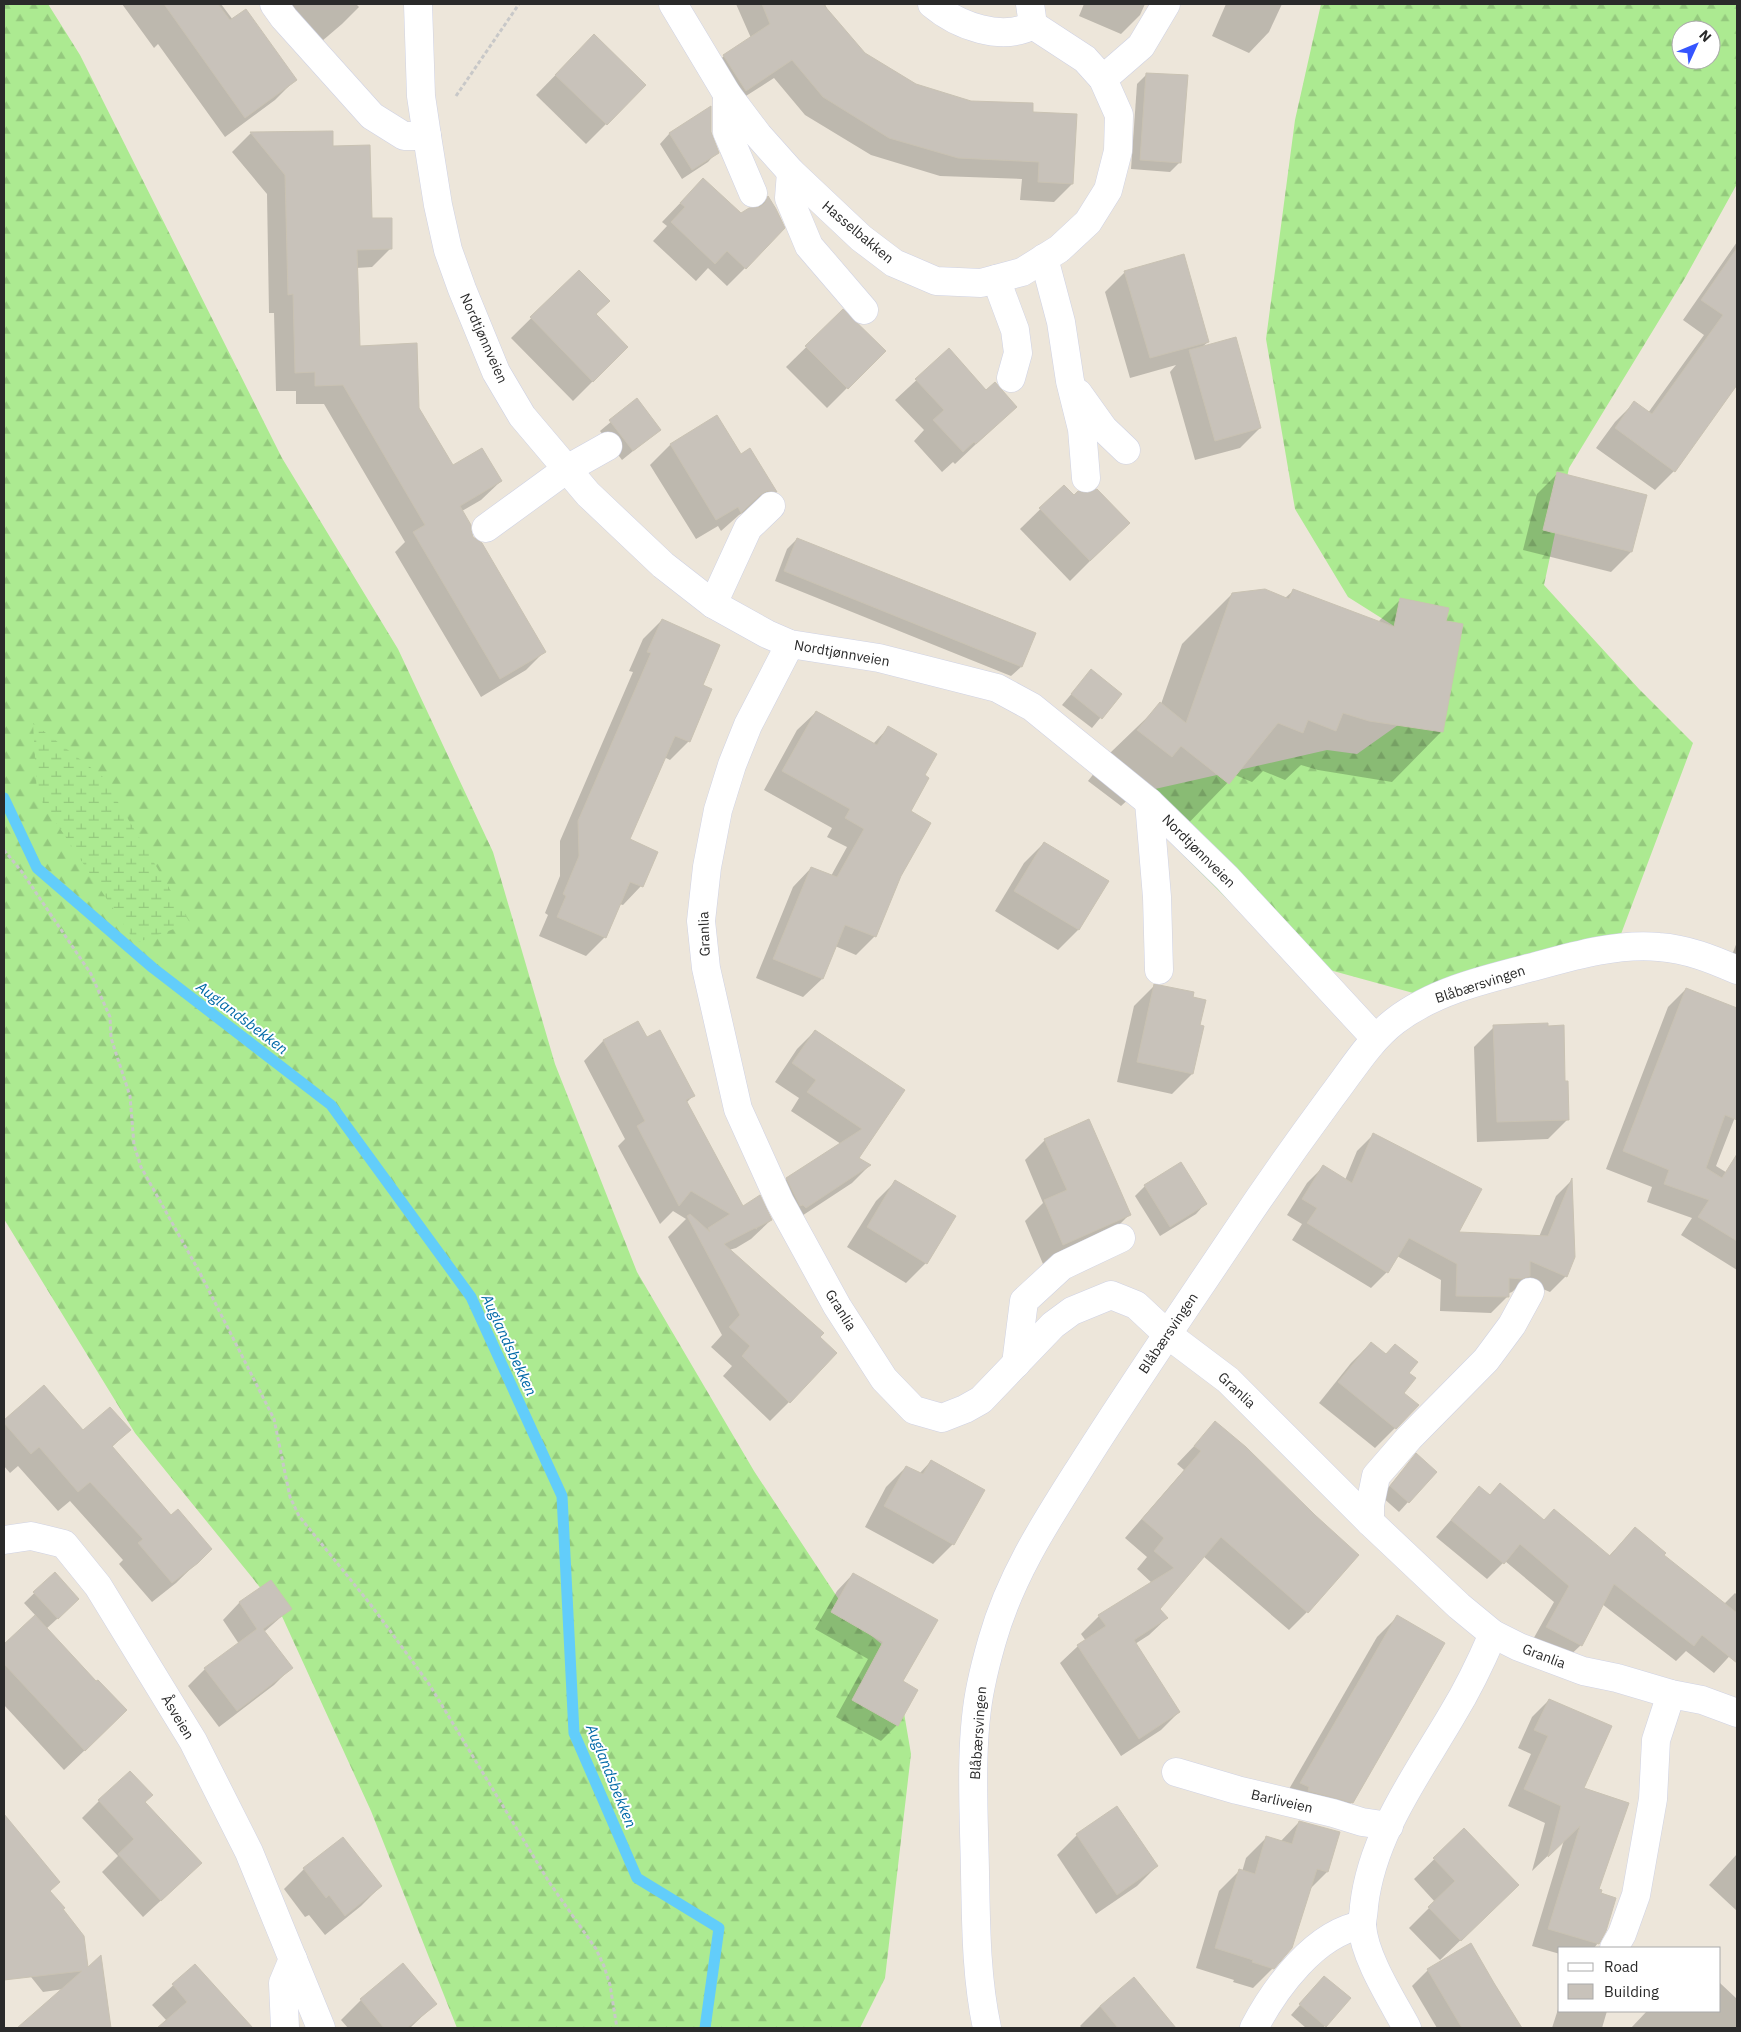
<svg xmlns="http://www.w3.org/2000/svg" width="1741" height="2032" font-family="'IBM Plex Sans',sans-serif">
<style>
.forest{fill:url(#forest-firs);fill-rule:evenodd}
.wetland{fill:url(#wetland-marsh)}
.shadow{fill:#0003}
.lines{fill:none;stroke-linecap:round;stroke-linejoin:round}
.stream{stroke:#62cdfa;stroke-width:11}
.building{fill:#c8c2ba;stroke:#c9c2b3}
.minor-casing{stroke:#cfd2e4;stroke-width:29}
.path{stroke:#c8c8c8;stroke-width:3;stroke-dasharray:4 2.5;stroke-linecap:butt}
.minor{stroke:#fff;stroke-width:28}
.labels{text-anchor:middle;stroke-width:4;stroke-linejoin:round;paint-order:stroke}
.street-label{font-size:14px;fill:#2a2a2a;stroke:#fff}
.water-label{font-size:15px;font-style:italic;fill:#0069a7;stroke:#fff}
</style>
<defs>
<pattern id="forest-firs" width="22" height="20" patternUnits="userSpaceOnUse" patternTransform="scale(1.25)"><rect width="22" height="20" fill="#acea91"/><path d="M5 1l3.5 6h-7zM16 11l3.5 6h-7z" fill="#94c97d"/></pattern>
<pattern id="wetland-marsh" width="20" height="14" patternUnits="userSpaceOnUse" patternTransform="scale(1.25)"><rect width="20" height="14" fill="#acea91"/><path d="M1 5h8M5 5V1M11 12h8M15 12V8" fill="none" stroke="#94c97d"/></pattern>
</defs>
<rect width="100%" height="100%" fill="#ede6da"/>
<!-- forest -->
<g class="forest">
<polygon points="4,4 48,4 80,55 282,458 398,649 493,852 555,1064 637,1272 754,1471 853,1621 894,1654 911,1754 885,1978 860,2028 457,2028 371,1811 280,1612 135,1433 4,1219"/>
<path d="M 1321,4 L 1737,4 L 1737,184 L 1685,278 L 1569,468 L 1544,585 L 1639,689 L 1693,743 L 1618,942 L 1435,999 L 1286,958 L 1124,796 L 1327,750 L 1357,754 L 1415,713 L 1427,668 L 1394,626 L 1348,597 L 1295,509 L 1266,339 L 1295,120 ZM 1681,30 L 1711,30 L 1711,60 L 1681,60 Z"/>
</g>
<!-- wetland -->
<polygon class="wetland" points="33,723 103,777 190,923 136,943 37,794"/>
<!-- shadow -->
<g class="shadow">
<polygon points="122,4 221,4 233,20 295,80 275,100 225,137 158,44 154,48"/>
<polygon points="280,4 356,4 359,7 342,24 315,47"/>
<polygon points="736,4 825,4 828,11 864,54 915,86 971,102 1032,113 1072,184 1054,202 1020,200 1022,179 940,176 871,155 805,115 774,78 727,108 705,74 724,56 751,38"/>
<polygon points="1084,4 1145,4 1140,15 1121,34 1079,16"/>
<polygon points="1226,4 1282,4 1269,32 1249,53 1212,36"/>
<polygon points="574,56 606,124 586,144 536,95"/>
<polygon points="1147,74 1180,162 1170,172 1131,169 1137,84"/>
<polygon points="710,108 710,133 717,152 708,162 682,179 660,144 669,134"/>
<polygon points="332,132 332,148 371,220 391,248 372,267 356,268 359,347 418,408 453,467 501,481 481,500 462,511 472,538 545,651 526,670 481,697 395,552 405,542 324,404 296,404 296,391 276,391 274,313 269,313 267,194 232,152 251,133"/>
<polygon points="685,198 741,215 757,208 768,198 745,268 727,286 708,268 696,281 653,241 667,226 662,222"/>
<polygon points="1737,242 1737,384 1674,471 1655,490 1596,448 1615,422 1634,403 1648,413 1704,335 1683,320"/>
<polygon points="579,271 595,314 627,347 573,401 511,338"/>
<polygon points="1125,272 1208,342 1201,348 1260,428 1240,448 1195,460 1170,372 1176,365 1130,378 1105,292"/>
<polygon points="843,311 884,351 827,408 786,367"/>
<polygon points="949,350 986,391 1015,407 955,464 953,462 942,472 914,441 924,430 895,400"/>
<polygon points="637,400 659,430 622,460 600,431"/>
<polygon points="670,445 740,456 750,450 776,492 756,512 746,511 739,515 721,531 718,526 696,539 650,465"/>
<polygon points="1557,474 1645,496 1631,552 1611,572 1523,550 1537,494"/>
<polygon points="1064,486 1108,543 1070,581 1020,529"/>
<polygon points="797,539 1034,634 1021,667 1011,676 775,581 787,549"/>
<polygon points="1293,591 1378,622 1400,600 1445,622 1441,732 1392,782 1318,770 1301,765 1285,780 1263,771 1252,782 1235,775 1179,833 1132,796 1121,806 1088,781 1110,753 1161,704 1182,644 1232,594 1285,598"/>
<polygon points="662,620 701,686 689,741 670,760 664,757 629,840 641,886 623,905 619,904 605,937 586,956 539,936 548,915 545,913 560,876 560,841 633,672 629,671 643,639"/>
<polygon points="1091,671 1120,694 1092,728 1062,705"/>
<polygon points="816,712 873,744 888,728 923,775 909,811 900,876 875,936 856,955 835,946 822,979 803,997 756,978 793,887 811,868 831,876 847,847 827,837 832,828 764,790 797,730"/>
<polygon points="1044,843 1107,881 1078,930 1058,950 995,911 1024,863"/>
<polygon points="1737,942 1737,957 1732,955"/>
<polygon points="1154,986 1192,998 1198,1027 1192,1074 1172,1094 1117,1082 1134,1006"/>
<polygon points="1686,989 1735,1008 1737,1006 1737,1112 1716,1166 1737,1179 1737,1270 1681,1235 1692,1218 1647,1202 1652,1187 1606,1169 1668,1007"/>
<polygon points="638,1023 646,1039 693,1096 686,1103 743,1207 771,1220 751,1239 736,1248 729,1250 789,1402 770,1421 723,1376 732,1366 711,1347 722,1335 668,1237 686,1219 673,1211 660,1224 618,1146 625,1139 584,1061 603,1041"/>
<polygon points="1494,1027 1564,1082 1568,1119 1548,1139 1477,1142 1474,1047"/>
<polygon points="815,1031 903,1090 857,1158 869,1166 852,1183 788,1225 769,1197 787,1179 841,1144 791,1111 799,1098 775,1082 797,1049"/>
<polygon points="1373,1135 1457,1234 1539,1237 1556,1196 1571,1181 1566,1276 1550,1292 1524,1281 1512,1292 1507,1294 1507,1297 1491,1313 1440,1311 1441,1280 1397,1256 1387,1272 1371,1288 1292,1240 1302,1224 1287,1215 1307,1183 1323,1167 1345,1180 1357,1151"/>
<polygon points="1045,1140 1129,1215 1109,1235 1043,1264 1025,1221 1043,1203 1025,1160"/>
<polygon points="896,1181 926,1263 906,1283 847,1247 876,1201"/>
<polygon points="1145,1186 1205,1204 1196,1214 1160,1236 1135,1196"/>
<polygon points="1371,1343 1407,1373 1395,1428 1375,1448 1319,1403 1351,1363"/>
<polygon points="9,1417 83,1432 129,1430 111,1448 170,1517 211,1549 176,1583 152,1602 119,1564 123,1560 70,1501 58,1511 18,1466 10,1473 4,1466 4,1423"/>
<polygon points="1216,1423 1307,1612 1289,1630 1203,1556 1158,1609 1167,1618 1149,1635 1135,1644 1179,1712 1161,1730 1121,1756 1060,1663 1078,1646 1086,1641 1081,1634 1099,1616 1152,1583 1137,1569 1147,1557 1125,1538 1184,1470 1177,1464"/>
<polygon points="1416,1455 1408,1502 1399,1512 1381,1496"/>
<polygon points="931,1461 953,1544 933,1564 865,1527 886,1487 906,1467 919,1474"/>
<polygon points="1500,1484 1544,1521 1609,1556 1635,1528 1662,1555 1724,1604 1735,1593 1737,1595 1737,1648 1714,1673 1686,1651 1676,1661 1602,1604 1581,1645 1564,1661 1531,1643 1554,1602 1505,1561 1487,1579 1436,1537 1479,1488 1489,1496"/>
<polygon points="54,1574 68,1609 46,1629 106,1730 64,1770 4,1705 4,1646 36,1616 24,1603"/>
<polygon points="853,1574 901,1682 897,1725 881,1741 836,1717 868,1659 815,1629 837,1591"/>
<polygon points="271,1581 290,1609 264,1632 291,1668 274,1685 219,1727 188,1686 205,1669 239,1644 223,1620 239,1603"/>
<polygon points="1397,1617 1352,1802 1332,1822 1281,1803 1377,1637"/>
<polygon points="1549,1700 1582,1788 1598,1890 1598,1943 1594,1948 1560,1948 1560,1954 1532,1946 1564,1840 1532,1871 1545,1823 1508,1806 1531,1754 1518,1748 1532,1717"/>
<polygon points="99,1801 144,1803 183,1880 143,1917 102,1872 118,1856 82,1818"/>
<polygon points="1117,1808 1157,1866 1137,1886 1096,1914 1057,1855 1077,1835"/>
<polygon points="1299,1822 1327,1872 1310,1889 1273,1968 1253,1988 1233,1982 1234,1980 1196,1968 1219,1891 1239,1871 1242,1872 1246,1858 1266,1838 1280,1842"/>
<polygon points="1464,1830 1497,1905 1440,1960 1409,1928 1435,1902 1414,1879"/>
<polygon points="20,1836 87,1969 109,2019 110,2028 19,2028 64,1989 43,1992 4,1943 4,1849"/>
<polygon points="342,1839 381,1886 361,1906 325,1935 309,1915 305,1917 284,1889 304,1869"/>
<polygon points="1737,1854 1737,1911 1709,1885"/>
<polygon points="1470,1945 1521,2028 1437,2028 1412,1986 1428,1970"/>
<polygon points="195,1965 242,2026 244,2028 159,2028 167,2021 152,2005"/>
<polygon points="1324,1978 1349,1998 1323,2028 1306,2028 1291,2015"/>
<polygon points="1720,1983 1737,1999 1736,2023 1737,2028 1631,2028 1647,2011 1720,2011"/>
<polygon points="361,2000 435,2004 410,2028 348,2028 341,2020"/>
<polygon points="1560,2003 1560,2011 1607,2011 1602,2028 1552,2028"/>
<polygon points="1100,2006 1167,2019 1157,2028 1082,2028 1080,2026"/>
</g>
<g class="lines">
<!-- stream -->
<polyline class="stream" points="4,798 37,868 153,968 331,1105 471,1297 562,1496 574,1733 637,1878 719,1928 705,2028"/>
</g>
<!-- building -->
<g class="building">
<polygon points="164,4 218,4 230,20 246,9 297,80 245,118"/>
<polygon points="762,4 823,4 865,53 916,84 971,101 1033,103 1033,112 1077,114 1073,184 1038,182 1039,162 958,158 889,138 823,97 792,60 746,91 723,55 770,24"/>
<polygon points="594,34 646,85 607,125 555,75"/>
<polygon points="1146,73 1188,75 1181,163 1140,160"/>
<polygon points="711,106 711,132 719,153 692,170 669,133"/>
<polygon points="333,131 333,146 370,145 372,218 392,218 392,249 357,250 360,346 417,343 419,408 453,465 482,448 502,481 460,506 471,525 471,530 473,537 482,543 546,652 500,679 413,532 425,525 343,385 315,386 315,372 295,373 293,294 288,295 285,175 250,132"/>
<polygon points="703,178 741,213 749,208 760,207 765,203 768,196 776,209 785,228 746,269 727,251 715,264 671,222 685,207 680,203"/>
<polygon points="1737,248 1737,385 1675,472 1615,428 1634,401 1652,414 1723,315 1701,300"/>
<polygon points="1184,254 1209,342 1150,358 1124,271"/>
<polygon points="579,270 610,301 596,314 628,347 593,382 530,317"/>
<polygon points="843,309 886,351 848,389 805,346"/>
<polygon points="1236,337 1261,428 1215,441 1189,350"/>
<polygon points="949,348 986,390 995,382 1017,407 976,444 974,442 963,452 933,420 944,410 915,379"/>
<polygon points="637,398 661,430 633,451 609,420"/>
<polygon points="717,415 741,454 750,448 777,492 767,491 760,495 741,513 738,507 716,520 670,444"/>
<polygon points="1557,472 1647,495 1632,552 1543,530"/>
<polygon points="1064,485 1074,495 1078,491 1088,493 1097,489 1130,523 1090,561 1039,508"/>
<polygon points="797,538 1036,633 1022,667 784,571"/>
<polygon points="1265,589 1289,599 1293,589 1394,627 1400,598 1449,608 1446,621 1463,624 1443,732 1369,721 1343,713 1336,731 1308,720 1303,733 1278,723 1229,784 1181,746 1172,757 1137,730 1160,702 1186,723 1232,593"/>
<polygon points="662,619 720,645 703,685 712,689 690,742 675,736 630,839 658,852 643,887 630,882 606,938 557,917 566,896 563,894 579,856 578,821 651,653 647,652"/>
<polygon points="1091,669 1122,694 1102,719 1071,694"/>
<polygon points="816,711 877,745 888,726 937,754 925,775 929,778 911,811 931,823 901,876 876,937 845,925 823,979 773,959 811,867 837,877 864,829 845,818 850,809 782,771"/>
<polygon points="1044,842 1109,881 1079,930 1014,891"/>
<polygon points="1154,984 1194,992 1193,997 1206,1000 1200,1025 1204,1026 1193,1074 1137,1062"/>
<polygon points="1686,988 1737,1008 1737,1120 1725,1115 1706,1168 1722,1178 1737,1154 1737,1241 1698,1217 1709,1200 1664,1184 1669,1170 1623,1151"/>
<polygon points="638,1021 647,1037 660,1030 695,1096 686,1100 743,1206 760,1195 772,1220 756,1228 757,1229 755,1228 724,1244 824,1333 820,1337 837,1353 790,1403 742,1356 750,1346 729,1327 740,1315 687,1216 690,1214 710,1232 708,1228 730,1214 691,1191 679,1206 637,1126 645,1121 603,1040"/>
<polygon points="1548,1023 1548,1026 1564,1025 1565,1081 1568,1081 1569,1120 1497,1122 1493,1025"/>
<polygon points="815,1030 905,1090 859,1158 871,1165 806,1208 803,1205 800,1206 786,1178 862,1129 807,1092 816,1080 792,1063"/>
<polygon points="1089,1119 1131,1215 1063,1245 1044,1200 1067,1190 1044,1139"/>
<polygon points="1373,1133 1482,1189 1459,1232 1548,1236 1572,1178 1575,1257 1567,1277 1530,1261 1530,1276 1522,1279 1509,1278 1509,1297 1456,1296 1457,1264 1409,1238 1388,1273 1307,1223 1317,1208 1302,1199 1323,1165 1352,1183"/>
<polygon points="1181,1162 1207,1204 1170,1227 1144,1185"/>
<polygon points="895,1180 956,1216 927,1264 867,1227"/>
<polygon points="1371,1342 1386,1354 1395,1344 1418,1362 1409,1373 1416,1378 1404,1393 1419,1405 1396,1429 1338,1382"/>
<polygon points="44,1385 83,1430 110,1407 131,1430 112,1446 171,1515 178,1509 212,1549 198,1563 172,1583 138,1543 143,1539 90,1482 78,1492 39,1447 31,1454 4,1423 4,1420"/>
<polygon points="1215,1421 1246,1447 1315,1515 1359,1555 1308,1613 1221,1537 1160,1609 1168,1618 1134,1640 1180,1712 1139,1739 1077,1645 1106,1626 1098,1615 1174,1568 1154,1551 1164,1538 1142,1519 1201,1451 1194,1446"/>
<polygon points="1416,1453 1437,1472 1409,1503 1390,1486"/>
<polygon points="931,1460 985,1490 954,1545 884,1506 906,1466 923,1474"/>
<polygon points="1500,1483 1544,1520 1554,1509 1610,1556 1635,1527 1666,1553 1664,1555 1737,1613 1737,1663 1702,1635 1694,1646 1614,1584 1582,1646 1546,1627 1569,1586 1520,1544 1504,1564 1451,1520 1479,1486 1490,1495"/>
<polygon points="55,1572 79,1599 58,1619 33,1592"/>
<polygon points="853,1573 938,1620 903,1681 918,1690 898,1726 852,1700 883,1642 831,1612"/>
<polygon points="271,1580 292,1609 263,1629 293,1668 237,1711 204,1668 257,1629 239,1602"/>
<polygon points="35,1615 96,1681 98,1680 127,1710 85,1751 4,1664 4,1644"/>
<polygon points="1397,1615 1445,1643 1353,1803 1308,1791 1309,1787 1300,1783"/>
<polygon points="1549,1699 1612,1726 1584,1788 1629,1803 1599,1889 1602,1890 1601,1893 1616,1898 1606,1931 1599,1944 1548,1929 1580,1826 1548,1857 1561,1806 1524,1789 1548,1736 1534,1730"/>
<polygon points="130,1771 153,1795 145,1802 202,1863 161,1901 118,1854 134,1839 98,1800"/>
<polygon points="1117,1806 1158,1866 1117,1895 1076,1834"/>
<polygon points="4,1814 60,1882 50,1891 65,1908 63,1909 84,1936 88,1967 101,1955 111,2028 17,2028 82,1971 4,1980"/>
<polygon points="1299,1821 1340,1832 1328,1872 1317,1869 1292,1948 1274,1969 1252,1962 1253,1960 1215,1948 1239,1869 1255,1874 1266,1836 1292,1844"/>
<polygon points="1464,1828 1519,1885 1461,1941 1428,1907 1455,1881 1433,1858"/>
<polygon points="343,1837 382,1886 345,1916 329,1895 326,1898 303,1868"/>
<polygon points="1471,1943 1494,1983 1522,2028 1462,2028 1427,1969"/>
<polygon points="403,1963 437,2004 407,2028 384,2028 360,1999"/>
<polygon points="195,1964 233,2006 253,2028 157,2028 187,2002 172,1984"/>
<polygon points="1324,1976 1351,1998 1326,2027 1299,2004"/>
<polygon points="1134,1977 1176,2028 1118,2028 1100,2006"/>
</g>
<g class="lines">
<defs>
<g id="minor">
<polyline points="274,4 284,18 372,116 404,136 427,136"/>
<polyline points="418,4 421,96 427,136 438,205 448,250 462,289 496,372 522,416 588,494 663,565 713,604 767,634 790,644 879,658 997,688 1032,707 1149,802 1227,878 1375,1038"/>
<polyline points="673,4 727,94 758,135 791,172 861,238 894,263 936,281 981,283 1022,272 1059,249 1088,222 1108,190 1118,151 1119,115 1103,79 1085,59 1033,25 1030,4"/>
<path d="M 932,4 C 958,26 1002,42 1033,25"/>
<polyline points="1103,79 1141,46 1166,4"/>
<polyline points="727,94 727,132 753,193"/>
<polyline points="791,172 789,198 809,246 864,310"/>
<polyline points="1044,258 1061,322 1070,381 1082,429 1086,478"/>
<polyline points="996,279 1015,330 1018,353 1011,378"/>
<polyline points="1078,393 1103,428 1126,450"/>
<polyline points="486,528 567,469 608,446"/>
<polyline points="713,604 748,528 771,506"/>
<polyline points="790,644 748,725 732,765 718,810 707,867 701,921 706,968 738,1109 780,1202 837,1306 884,1379 914,1410 942,1418 965,1409 981,1400 1053,1325 1072,1311 1111,1295 1136,1305 1167,1334 1228,1380 1370,1522 1459,1606 1493,1634 1519,1647 1583,1671 1617,1678 1671,1694 1702,1700 1737,1713"/>
<polyline points="1149,802 1157,897 1159,970"/>
<polyline points="1016,1364 1024,1301 1062,1266 1121,1238"/>
<polyline points="1370,1522 1370,1505 1376,1476 1409,1438 1486,1360 1512,1325 1530,1292"/>
<polyline points="4,1540 31,1536 64,1544 98,1586 193,1741 249,1852 321,2028"/>
<polyline points="1176,1772 1237,1790 1333,1813 1362,1822 1389,1826"/>
<polyline points="1614,1948 1622,1934 1636,1895 1653,1799 1656,1740 1671,1694"/>
<polyline points="285,2028 283,1983 293,1959"/>
<path d="M 987,2028 C 976,1977 976,1924 975,1872 C 974,1814 969,1741 981,1685 C 984,1670 988,1655 992,1641 C 1010,1577 1045,1523 1080,1468 C 1129,1390 1182,1313 1233,1237 C 1265,1189 1298,1142 1332,1096 C 1352,1070 1369,1041 1395,1021 C 1434,991 1486,979 1533,967 C 1573,956 1617,943 1659,947 C 1687,949 1712,959 1737,970"/>
<path d="M 1254,2028 C 1275,1988 1315,1933 1362,1925"/>
<path d="M 1407,2028 C 1392,2000 1364,1957 1362,1925 C 1362,1919 1364,1912 1364,1906 C 1372,1835 1417,1775 1452,1715 C 1468,1689 1481,1662 1493,1634"/>
</g>
</defs>
<!-- minor casing -->
<use href="#minor" class="minor-casing"/>
<!-- path -->
<g class="path">
<polyline points="456,96 519,4"/>
<polyline points="4,850 22,872 91,974 110,1017 111,1038 130,1096 134,1145 141,1167 200,1273 274,1419 290,1497 299,1516 371,1605 429,1684 549,1882 596,1949 604,1966 610,1985 617,2028"/>
</g>
<!-- minor -->
<use href="#minor" class="minor"/>
</g>
<g class="labels">
<!-- street labels -->
<g class="street-label">
<text transform="translate(858 232) rotate(40)" y="5">Hasselbakken</text>
<text transform="translate(484 338) rotate(66)" y="5">Nordtjønnveien</text>
<text transform="translate(842 653) rotate(10)" y="5">Nordtjønnveien</text>
<text transform="translate(1199 851) rotate(45)" y="5">Nordtjønnveien</text>
<text transform="translate(704 934) rotate(-92)" y="5">Granlia</text>
<text transform="translate(1480 984) rotate(-18)" y="5">Blåbærsvingen</text>
<text transform="translate(841 1310) rotate(58)" y="5">Granlia</text>
<text transform="translate(1168 1333) rotate(-56)" y="5">Blåbærsvingen</text>
<text transform="translate(1237 1390) rotate(43)" y="5">Granlia</text>
<text transform="translate(1544 1656) rotate(21)" y="5">Granlia</text>
<text transform="translate(178 1717) rotate(59)" y="5">Åsveien</text>
<text transform="translate(978 1733) rotate(-86)" y="5">Blåbærsvingen</text>
<text transform="translate(1282 1801) rotate(13)" y="5">Barliveien</text>
</g>
<!-- water labels -->
<g class="water-label">
<text transform="translate(242 1018) rotate(37)" y="5">Auglandsbekken</text>
<text transform="translate(509 1345) rotate(65)" y="5">Auglandsbekken</text>
<text transform="translate(611 1776) rotate(68)" y="5">Auglandsbekken</text>
</g>
</g>
<!-- border -->
<rect width="1741" height="2032" fill="none" stroke="#2a2a2a" stroke-width="10"/>
<!-- legend -->
<rect x="1558" y="1947" width="162" height="65" fill="#ffffff" stroke="#aaaaaa"/>
<rect x="1568" y="1963" width="25" height="8" fill="#ffffff" stroke="#aaaaaa"/>
<text x="1604" y="1972" font-size="15" fill="#2a2a2a">Road</text>
<rect x="1568" y="1984" width="25" height="15" fill="#c8c2ba" stroke="#aaaaaa"/>
<text x="1604" y="1997" font-size="15" fill="#2a2a2a">Building</text>
<!-- north arrow -->
<g transform="translate(1696 45) rotate(46)"><circle r="24" fill="#ffffff" stroke="#aaaaaa"/>
<path d="M0-4L9 19L0 12L-9 19Z" fill="#3555ff"/>
<text y="-8" font-size="14" font-weight="bold" text-anchor="middle" fill="#2a2a2a">N</text>
</g>
</svg>
